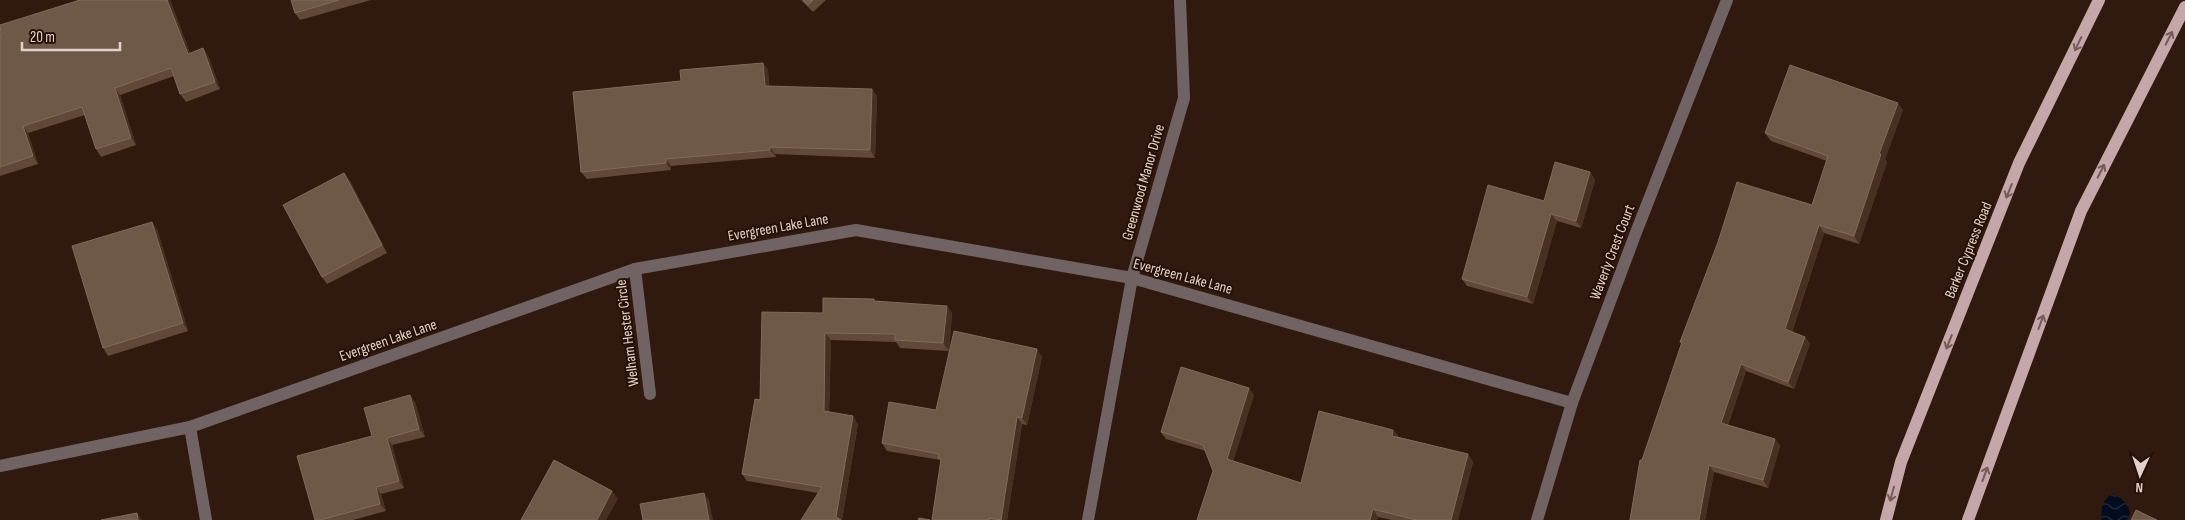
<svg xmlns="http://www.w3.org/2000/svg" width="2185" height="520" font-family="'Sofia Sans Condensed',sans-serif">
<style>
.water{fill:url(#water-waves)}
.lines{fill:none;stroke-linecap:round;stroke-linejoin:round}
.minor{stroke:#716364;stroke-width:12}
.major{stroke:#c5a6a9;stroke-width:12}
.wall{fill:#604938}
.shaded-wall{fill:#473021}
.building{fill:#6e5848;stroke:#806b5c}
.oneway{stroke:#765b57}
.labels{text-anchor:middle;stroke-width:4;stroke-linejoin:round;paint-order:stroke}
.street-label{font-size:15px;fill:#e2d1ca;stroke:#261005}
</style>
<defs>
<pattern id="water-waves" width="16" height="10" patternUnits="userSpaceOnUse" patternTransform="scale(1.25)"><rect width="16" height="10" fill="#030c1f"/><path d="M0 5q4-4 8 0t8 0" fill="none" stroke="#272e3e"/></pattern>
</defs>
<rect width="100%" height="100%" fill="#30190e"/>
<!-- water -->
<path class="water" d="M 2112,494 C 2122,498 2127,502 2130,513 L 2127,520 L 2101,520 C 2102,509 2101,500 2112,494 Z"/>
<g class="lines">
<!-- minor -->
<g class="minor">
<polyline points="635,269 650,394"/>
<polyline points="190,427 206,520"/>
<polyline points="0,466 190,427 635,269 856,230 1132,278 1572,403"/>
<polyline points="1088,520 1132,278 1184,98 1180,0"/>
<polyline points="1537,520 1572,403 1635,235 1727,0"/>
</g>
<!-- major -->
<g class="major">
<polyline points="1886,520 1901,462 2019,163 2099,0"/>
<polyline points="1968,520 2081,211 2185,7"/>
</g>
</g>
<!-- wall -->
<g class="wall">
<polygon points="80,0 170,0 190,53 208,55 220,89 186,102 180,94 174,76 120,95 136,145 101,157 96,149 85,115 28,133 38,164 0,176 0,34"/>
<polygon points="291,0 371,0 300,20 295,13"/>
<polygon points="801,0 826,0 813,12"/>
<polygon points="763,63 768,70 769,86 877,96 875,158 775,154 776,157 671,166 671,170 587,179 581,172 681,81"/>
<polygon points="1903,110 1885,159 1887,162 1859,244 1824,233 1792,332 1805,337 1810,344 1794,389 1746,371 1728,425 1775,439 1780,446 1768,488 1714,472 1705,520 1630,520 1642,460 1682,344 1680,342 1812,205 1827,161 1771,141 1765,133"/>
<polygon points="1590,172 1595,180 1581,228 1557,221 1533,304 1467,286 1462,279"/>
<polygon points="344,173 350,181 387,253 327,284 322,277"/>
<polygon points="157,229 188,331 108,356 103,348"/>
<polygon points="875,301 952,313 949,351 900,348 896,342 831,340 829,412 858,424 842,520 818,493 747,481 742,474 760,400 823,313"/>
<polygon points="1042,357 1027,425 1022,424 1007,520 932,520 941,462 940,460 887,451 882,443 936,410"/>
<polygon points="1254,395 1233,461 1301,483 1393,430 1399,437 1468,454 1473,462 1458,520 1392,520 1378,517 1377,520 1197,520 1213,471 1206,451 1166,439 1161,432"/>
<polygon points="415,402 425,437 392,445 404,488 381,494 386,511 353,520 315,520 372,436"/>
</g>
<!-- shaded-wall -->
<g class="shaded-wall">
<polygon points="167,0 170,0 193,61 188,54"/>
<polygon points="203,48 208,55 220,89 215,82"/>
<polygon points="763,63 768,70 770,93 765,86"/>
<polygon points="115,88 120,95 136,145 131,138"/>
<polygon points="872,89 877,96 875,158 870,150"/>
<polygon points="1898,103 1903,110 1885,159 1887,162 1859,244 1854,236 1879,154"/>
<polygon points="23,126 28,133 38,164 33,156"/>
<polygon points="770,147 775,154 776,157 770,150"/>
<polygon points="666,159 671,166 671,170 666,163"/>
<polygon points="1590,172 1595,180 1581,228 1576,221"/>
<polygon points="344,173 350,181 387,253 382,245"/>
<polygon points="1551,214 1557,221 1533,304 1527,297"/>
<polygon points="152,222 157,229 188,331 183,323"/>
<polygon points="1819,225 1824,233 1790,337 1785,329"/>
<polygon points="947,306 952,313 949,351 943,343"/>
<polygon points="825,333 831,340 829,418 824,411"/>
<polygon points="1805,337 1810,344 1794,389 1788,382"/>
<polygon points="1037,349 1042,357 1027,425 1022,418"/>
<polygon points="1741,364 1746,371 1726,430 1721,423"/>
<polygon points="1249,388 1254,395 1232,466 1227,459"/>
<polygon points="410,395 415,402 425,437 419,429"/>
<polygon points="853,416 858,424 842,520 838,520 836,517"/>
<polygon points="1017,417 1022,424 1007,520 1001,520"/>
<polygon points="1393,430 1399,437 1392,436"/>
<polygon points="387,438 392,445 404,488 399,481"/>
<polygon points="1775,439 1780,446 1768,488 1763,480"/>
<polygon points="1468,454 1473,462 1458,520 1451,520"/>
<polygon points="1709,465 1714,472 1705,520 1699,520"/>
<polygon points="376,487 381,494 386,511 380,504"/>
<polygon points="612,491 618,499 606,520 597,520"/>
<polygon points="704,493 709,500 713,520 709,520"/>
<polygon points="1373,509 1378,517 1377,520 1370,520"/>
<polygon points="137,513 142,520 138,520"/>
</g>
<!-- building -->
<g class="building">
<polygon points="80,0 167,0 188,54 203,48 215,82 180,94 171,68 115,88 131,138 96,149 82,107 23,126 33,156 0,167 0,34 1,34 0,25"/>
<polygon points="291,0 339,0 295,13"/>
<polygon points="803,0 813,0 808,5"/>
<polygon points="763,63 765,86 872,89 870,150 770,147 770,150 666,159 666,163 581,172 573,92 681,81 680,70"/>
<polygon points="1790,65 1898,103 1879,154 1881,154 1854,236 1819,225 1785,329 1805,337 1788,382 1741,364 1721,423 1775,439 1763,480 1709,465 1699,520 1630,520 1640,460 1642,460 1682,342 1680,342 1718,242 1737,182 1812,205 1828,156 1765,133"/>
<polygon points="1555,162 1590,172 1576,221 1551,214 1527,297 1462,279 1488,185 1544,201"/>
<polygon points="344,173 382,245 322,277 283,205"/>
<polygon points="152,222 183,323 103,348 72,246"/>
<polygon points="823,298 874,299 874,301 947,306 943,343 895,340 895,334 825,333 824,411 853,416 836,517 841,520 801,520 822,487 742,474 755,399 760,400 762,312 823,313"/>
<polygon points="954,331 1037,349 1022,418 1017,417 1001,520 989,518 989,520 932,520 941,459 938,458 939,454 882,443 889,402 936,410"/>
<polygon points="1181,367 1249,388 1227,459 1301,483 1319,411 1393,430 1392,436 1468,454 1451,520 1417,520 1373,509 1370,520 1197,520 1213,471 1203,445 1161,432"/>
<polygon points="410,395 419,429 387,438 399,481 376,487 380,504 320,520 315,520 297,456 372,436 364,408"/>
<polygon points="554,460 612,491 597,520 521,520"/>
<polygon points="704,493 709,520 643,520 640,504"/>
<polygon points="2136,510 2157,520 2131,520"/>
<polygon points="137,513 138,520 101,520"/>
<polygon points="919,518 930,520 918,520"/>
</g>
<!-- one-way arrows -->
<defs><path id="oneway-shaft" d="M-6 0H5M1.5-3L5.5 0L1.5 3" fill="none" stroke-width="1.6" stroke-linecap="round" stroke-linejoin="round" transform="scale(1.25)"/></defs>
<g class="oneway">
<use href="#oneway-shaft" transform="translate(2169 38) rotate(-63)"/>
<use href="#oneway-shaft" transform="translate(2078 44) rotate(116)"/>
<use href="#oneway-shaft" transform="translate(2101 171) rotate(-63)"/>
<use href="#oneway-shaft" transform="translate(2009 191) rotate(112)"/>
<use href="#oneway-shaft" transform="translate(2041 322) rotate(-70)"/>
<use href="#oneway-shaft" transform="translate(1949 342) rotate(112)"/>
<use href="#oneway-shaft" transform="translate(1985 474) rotate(-70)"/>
<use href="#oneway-shaft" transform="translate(1892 494) rotate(105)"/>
</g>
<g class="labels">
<!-- street labels -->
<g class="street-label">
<text transform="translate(1143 182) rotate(-74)" y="5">Greenwood Manor Drive</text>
<text transform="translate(778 227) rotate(-10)" y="5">Evergreen Lake Lane</text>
<text transform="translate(1968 250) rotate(-68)" y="5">Barker Cypress Road</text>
<text transform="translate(1612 252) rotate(-69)" y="5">Waverly Crest Court</text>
<text transform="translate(1183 276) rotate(15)" y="5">Evergreen Lake Lane</text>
<text transform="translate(627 333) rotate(-97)" y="5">Welham Hester Circle</text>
<text transform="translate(388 340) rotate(-19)" y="5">Evergreen Lake Lane</text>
</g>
</g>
<!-- north arrow -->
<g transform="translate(2140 475) rotate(183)" stroke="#261005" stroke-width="4" paint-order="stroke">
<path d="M0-4L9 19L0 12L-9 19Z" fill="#e2d1ca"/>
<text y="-8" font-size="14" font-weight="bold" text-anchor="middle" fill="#e2d1ca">N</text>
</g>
<!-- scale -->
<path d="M22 42v8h98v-8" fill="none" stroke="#e2d1ca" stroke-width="2.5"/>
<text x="30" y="42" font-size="15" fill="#e2d1ca" stroke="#261005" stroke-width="4" paint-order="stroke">20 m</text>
</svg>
